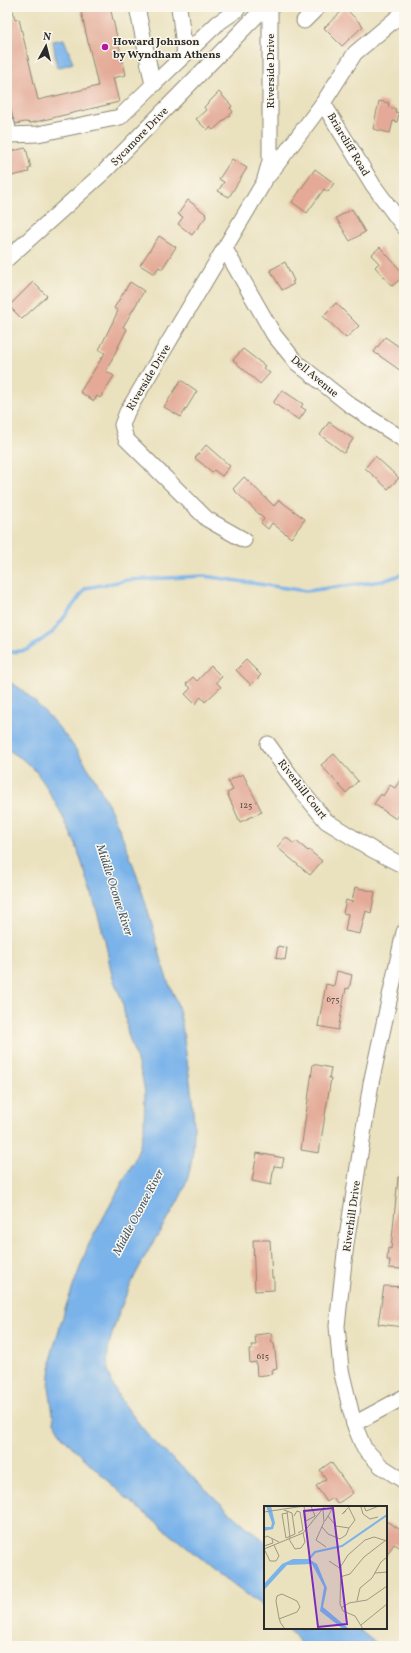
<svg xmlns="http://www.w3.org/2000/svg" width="411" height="1653" font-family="Vollkorn,serif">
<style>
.water{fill:#7ab3ea;stroke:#526f8a}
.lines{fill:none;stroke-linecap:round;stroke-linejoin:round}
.stream{stroke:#7ab3ea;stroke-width:3.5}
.building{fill:#e4aa97}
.minor-casing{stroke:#8a8674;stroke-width:17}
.minor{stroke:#fff;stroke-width:15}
.poi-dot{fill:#b5179e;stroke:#fbf7ec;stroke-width:1.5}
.labels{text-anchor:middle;stroke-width:3;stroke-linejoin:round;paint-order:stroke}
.number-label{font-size:9px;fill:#594b46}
.poi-label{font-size:11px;font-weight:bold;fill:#2b2b2b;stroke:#fbf7ec;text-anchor:start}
.street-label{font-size:11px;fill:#2b2b2b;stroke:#fbf7ec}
.water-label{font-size:12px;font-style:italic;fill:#475b6e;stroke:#fbf7ec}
.inset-river{fill:none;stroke:#7ab3ea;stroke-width:2}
.inset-road{fill:none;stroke:#9e9883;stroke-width:1}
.view{fill:#7b2cbf;fill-opacity:0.15;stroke:#7b2cbf;stroke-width:2}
.inset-edge{fill:none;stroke:#2b2b2b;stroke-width:2}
</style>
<rect width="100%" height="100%" fill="#fbf7ec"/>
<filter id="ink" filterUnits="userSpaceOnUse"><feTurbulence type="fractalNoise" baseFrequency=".025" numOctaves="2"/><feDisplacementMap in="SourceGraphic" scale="8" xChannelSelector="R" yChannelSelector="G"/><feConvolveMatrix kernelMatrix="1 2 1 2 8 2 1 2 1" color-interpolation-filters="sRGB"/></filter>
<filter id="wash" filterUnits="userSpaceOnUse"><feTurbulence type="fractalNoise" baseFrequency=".012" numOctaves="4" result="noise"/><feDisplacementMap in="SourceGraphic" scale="16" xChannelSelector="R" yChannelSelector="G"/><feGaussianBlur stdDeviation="0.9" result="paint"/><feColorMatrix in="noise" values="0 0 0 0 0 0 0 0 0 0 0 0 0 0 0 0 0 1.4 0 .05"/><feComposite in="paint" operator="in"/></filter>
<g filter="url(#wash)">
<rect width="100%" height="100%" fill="#eae1be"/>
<!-- water -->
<g class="water">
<polygon points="64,39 73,63 57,68 53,41"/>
<path d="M 7,681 C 22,687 34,701 45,712 C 114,784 140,879 165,973 C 169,986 176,997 179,1010 C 183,1026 184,1043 187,1060 C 192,1096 198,1132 190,1169 C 184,1198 167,1219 152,1244 C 136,1272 122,1300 113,1331 C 109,1344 106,1356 108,1370 C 110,1383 118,1395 125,1405 C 138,1423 151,1440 168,1455 C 176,1463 186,1470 194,1478 C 217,1500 239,1522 265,1541 L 265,1608 L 212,1568 L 125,1497 L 62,1437 L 54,1422 L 49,1387 L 52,1353 L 67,1303 L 88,1246 L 134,1161 L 140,1145 L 144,1128 L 145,1093 L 142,1076 L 128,1034 L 122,1000 L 112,976 L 105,940 L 92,894 L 76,845 L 61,813 L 44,783 L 34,769 L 21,758 L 7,749 Z"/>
<polygon points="287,1628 357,1628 379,1646 302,1646 296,1637"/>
</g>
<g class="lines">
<!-- stream -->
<polyline class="stream" points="7,653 27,650 53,632 86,588 128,580 204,576 306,591 382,581 404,574"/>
</g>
<g id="blocks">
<!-- building -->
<g class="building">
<polygon points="7,7 12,7 15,20 19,19 38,100 98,86 80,7 110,7 126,75 113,78 119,102 31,123 25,122 16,124 13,118 7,91"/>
<polygon points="345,8 363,26 342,46 324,28"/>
<polygon points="219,92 232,106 230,108 233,112 213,130 210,127 207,130 196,119 206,110 204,107"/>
<polygon points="379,101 389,103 388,107 396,109 395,112 399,113 397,122 393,121 390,133 373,129"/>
<polygon points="26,148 31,168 28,169 29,172 7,177 7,152"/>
<polygon points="232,159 247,168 229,197 218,191 224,182 219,179"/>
<polygon points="315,169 334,183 328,192 324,189 307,213 292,202"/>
<polygon points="188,200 206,214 205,215 206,217 192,235 178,224 183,217 178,214"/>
<polygon points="352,209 365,232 350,241 336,218"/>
<polygon points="159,236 176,247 162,269 159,267 154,274 140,265"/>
<polygon points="380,247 404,274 404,276 392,286 375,267 379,263 371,255"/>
<polygon points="285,262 294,281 292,282 294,284 282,290 270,270"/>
<polygon points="33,282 47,296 22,319 9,306"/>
<polygon points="130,282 144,291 123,327 127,329 106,371 114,376 100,398 97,396 94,401 80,392 105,353 99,350 118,311 114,308"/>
<polygon points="336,303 359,326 346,338 323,316"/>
<polygon points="385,337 404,350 404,373 374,352"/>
<polygon points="243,349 265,366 263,368 270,373 260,384 233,360"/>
<polygon points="181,380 197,391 181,417 164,407"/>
<polygon points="282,390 303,404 301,407 306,410 299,420 273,403"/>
<polygon points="329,422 353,439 344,453 320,435"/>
<polygon points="206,445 230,466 222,476 214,470 212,472 195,458"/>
<polygon points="375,456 399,478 388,489 365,468"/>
<polygon points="244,477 274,506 279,500 305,519 291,538 272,523 268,529 261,523 264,519 233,489"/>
<polygon points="246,660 261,675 251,685 236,670"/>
<polygon points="211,666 222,677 216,682 221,687 205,702 201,697 195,704 185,694 191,688 186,684 193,677 197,681"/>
<polygon points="334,754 358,781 346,793 321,765"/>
<polygon points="243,774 262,812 240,822 227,793 233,790 228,781"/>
<polygon points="404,774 404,807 396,819 374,804 381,794 383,796 390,785 395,788"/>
<polygon points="286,837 294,844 296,841 308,851 309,850 322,861 310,875 277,847"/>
<polygon points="355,887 375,892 371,913 366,911 360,934 345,931 348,914 343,913 346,900 352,902"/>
<polygon points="278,946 287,948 285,960 276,958"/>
<polygon points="337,971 352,975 349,989 346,988 338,1030 318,1026 326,984 334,986"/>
<polygon points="313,1064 331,1068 329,1078 331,1078 319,1153 301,1150"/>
<polygon points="257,1153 284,1158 282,1167 274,1166 271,1185 252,1181"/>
<polygon points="398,1177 404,1178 404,1261 402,1261 401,1269 389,1268 390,1260 387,1260 388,1248 391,1249"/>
<polygon points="253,1240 270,1240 272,1278 274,1278 274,1290 255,1291"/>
<polygon points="384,1286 404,1287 401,1313 404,1313 404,1327 378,1324"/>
<polygon points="271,1333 272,1343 274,1343 277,1369 272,1370 273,1374 257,1376 256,1362 250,1363 249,1350 252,1350 251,1345 256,1345 255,1335"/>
<polygon points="331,1462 353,1493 337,1504 333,1498 327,1502 316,1486 326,1479 320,1470"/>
<polygon points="386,1521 404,1532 404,1543 401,1548 394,1544 386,1556"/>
</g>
</g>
</g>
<g filter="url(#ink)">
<use href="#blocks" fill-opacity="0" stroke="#8a8674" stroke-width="1"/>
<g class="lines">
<defs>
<g id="minor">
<polyline points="179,7 185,54"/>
<polyline points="304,21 318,7"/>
<polyline points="153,85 218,23 237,10"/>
<polyline points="323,103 373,185 404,227"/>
<polyline points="7,124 9,135 38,134 120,117 153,85 137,7"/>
<polyline points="269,175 323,103 355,53 404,12"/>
<polyline points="225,249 274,335 297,363 350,405 404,440"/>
<polyline points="7,259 105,171 265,7"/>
<polyline points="244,540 207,519 126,439 122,425 127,412 264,182 270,161 270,7"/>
<polyline points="268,744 300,789 326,821 373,850 404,866"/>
<polyline points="404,932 371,1083 346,1244 337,1326 341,1370 354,1424 364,1448 381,1466 404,1481"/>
<polyline points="354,1424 404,1397"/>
</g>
</defs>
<!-- minor casing -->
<use href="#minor" class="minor-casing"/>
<!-- minor -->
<use href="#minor" class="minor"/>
</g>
</g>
<!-- markers -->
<circle class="poi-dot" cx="105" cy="47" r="4"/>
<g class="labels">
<!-- number labels -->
<g class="number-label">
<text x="246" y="808">125</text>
<text x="333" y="1002">675</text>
<text x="263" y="1359">615</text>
</g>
<!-- poi labels -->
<g class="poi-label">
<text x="113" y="45">Howard Johnson<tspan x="113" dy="13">by Wyndham Athens</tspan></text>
</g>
<!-- street labels -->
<g class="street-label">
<text transform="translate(270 71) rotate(-90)" y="4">Riverside Drive</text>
<text transform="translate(139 136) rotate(-46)" y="4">Sycamore Drive</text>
<text transform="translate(349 144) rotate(59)" y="4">Briarcliff Road</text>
<text transform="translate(315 376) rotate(40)" y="4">Dell Avenue</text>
<text transform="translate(148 377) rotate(-59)" y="4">Riverside Drive</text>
<text transform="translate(303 789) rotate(52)" y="4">Riverhill Court</text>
<text transform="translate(351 1216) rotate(-82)" y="4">Riverhill Drive</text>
</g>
<!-- water labels -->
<g class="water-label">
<text transform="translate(115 890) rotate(72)" y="4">Middle Oconee River</text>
<text transform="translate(138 1212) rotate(-62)" y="4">Middle Oconee River</text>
</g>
</g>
<!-- overview -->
<g transform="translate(264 1506)">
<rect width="123" height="123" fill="#eae1be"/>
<path d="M 2,0 L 7,0 L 11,17 L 9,23 L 0,25 L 0,21 L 7,21 L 8,17 ZM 29,53 L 45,53 L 53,58 L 63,82 L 59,101 L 85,123 L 79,123 L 56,105 L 60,81 L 48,58 L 23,59 L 0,84 L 0,78 L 18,58 Z" fill="#7ab3ea"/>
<path class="inset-river" d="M 45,53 L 51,46 L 78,40 L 123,9"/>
<path class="inset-road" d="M 40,0 L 42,15 L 51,10 L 47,0M 99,0 L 97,1 L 99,8 L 106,13 L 114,11M 100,0 L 102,5 L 115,0M 20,4 L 28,7 L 31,28 L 22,32 L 18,8 L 23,7M 59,4 L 60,16 L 52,34 L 62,41M 23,5 L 26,32M 82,5 L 78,8 L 84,2M 0,6 L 40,0M 30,10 L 33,5 L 36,6 L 39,24 L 34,27M 64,10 L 72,20 L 85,22 L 91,14 L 84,0M 61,15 L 70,0M 58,21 L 64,28 L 76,33 L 82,29 L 85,22M 0,32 L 3,30 L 15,36M 25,33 L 31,43 L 37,42 L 41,36 L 39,27M 0,40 L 9,37 L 8,33M 0,43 L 39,27 L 61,0M 0,43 L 6,55 L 12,55 L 15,50 L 10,39M 65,55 L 77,63M 111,67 L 123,66M 76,71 L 86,68 L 100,51 L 122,34M 93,95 L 96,82 L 108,72 L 117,56 L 123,51M 77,102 L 85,97 L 103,94 L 123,80M 15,113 L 33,106 L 36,101 L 33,95 L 18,88 L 13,90 L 12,95 L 15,112 L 15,113 L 16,114 L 16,116 L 21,123M 97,119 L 123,98M 99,123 L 91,110 L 79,105 L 76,98 L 77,60 L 84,49 L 101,34 L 110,31 L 123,35"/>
<path class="view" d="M 69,2 L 83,118 L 54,121 L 40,5 Z"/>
<rect width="123" height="123" class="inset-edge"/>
</g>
<!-- margin -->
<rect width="411" height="1653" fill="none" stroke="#fbf7ec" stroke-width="24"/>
<!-- north arrow -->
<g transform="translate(46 46) rotate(7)" stroke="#fbf7ec" stroke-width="3" paint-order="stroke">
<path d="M0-3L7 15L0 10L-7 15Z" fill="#2b2b2b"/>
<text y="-6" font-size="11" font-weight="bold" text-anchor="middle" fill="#2b2b2b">N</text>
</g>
</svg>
